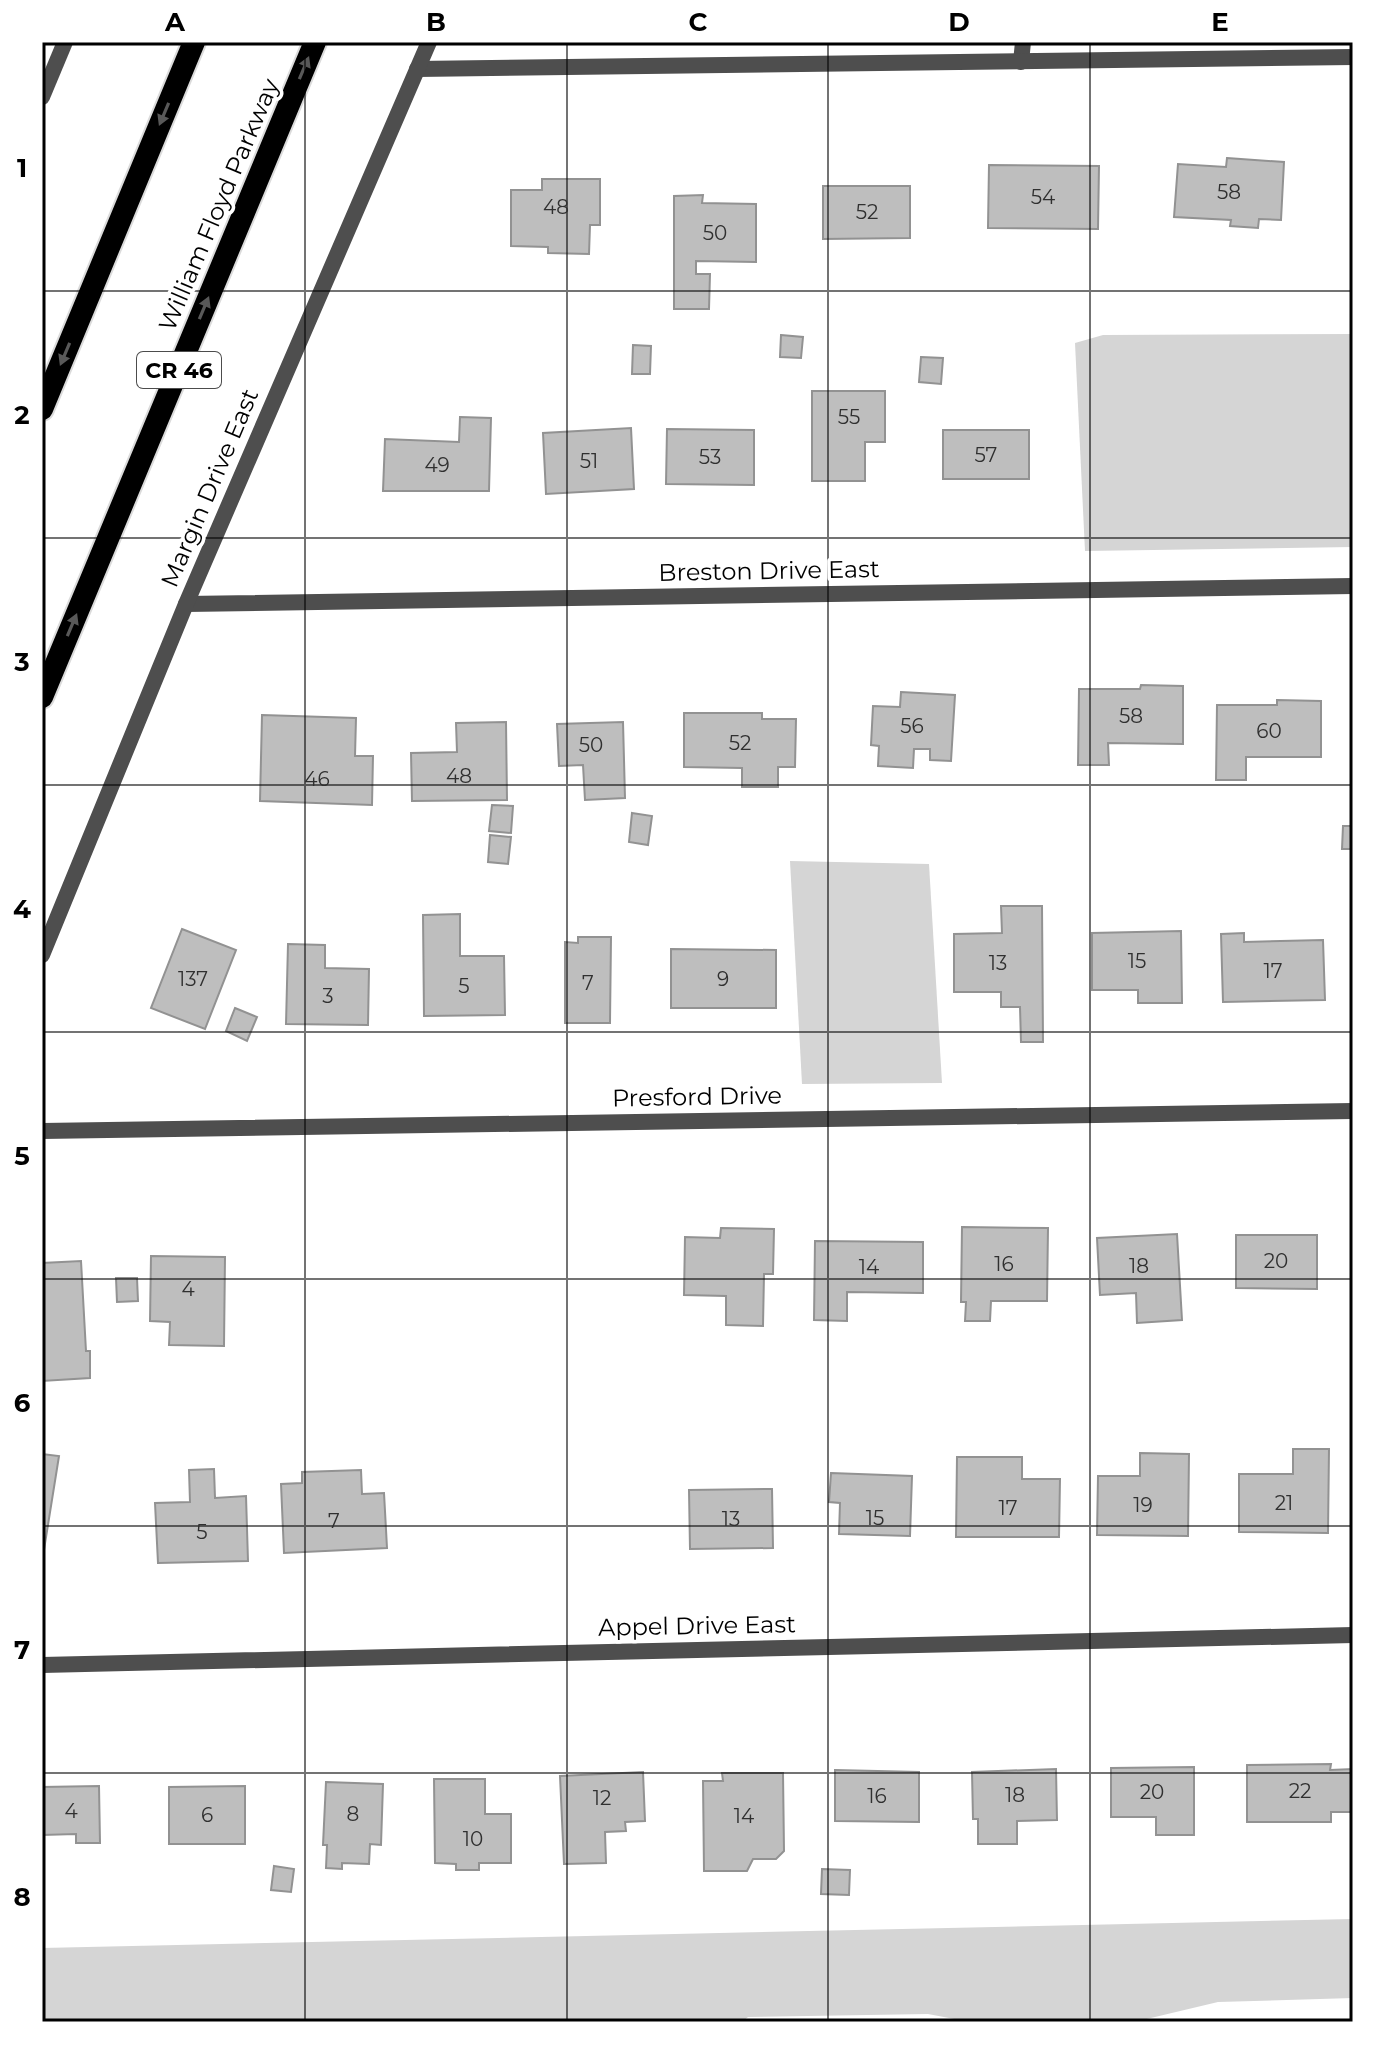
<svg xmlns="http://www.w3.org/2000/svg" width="1395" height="2064" font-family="Montserrat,sans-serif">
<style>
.green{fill:#d5d5d5}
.building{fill:#bebebe;stroke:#929292;stroke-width:2}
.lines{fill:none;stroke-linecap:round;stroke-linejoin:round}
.trunk-casing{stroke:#dbdbdb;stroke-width:26}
.minor{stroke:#4e4e4e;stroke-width:16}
.tertiary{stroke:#4e4e4e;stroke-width:16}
.trunk{stroke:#000;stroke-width:22}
.oneway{fill:#595959}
.grid{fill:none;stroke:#000;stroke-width:2;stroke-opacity:0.55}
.labels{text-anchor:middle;stroke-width:7;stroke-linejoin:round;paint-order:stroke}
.number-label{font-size:20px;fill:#303030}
.shield{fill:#fff;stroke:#4c4c4c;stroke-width:2}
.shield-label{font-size:22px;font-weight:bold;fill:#000}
.street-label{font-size:24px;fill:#000;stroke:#fff}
.neatline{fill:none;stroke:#000;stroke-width:3}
.grid-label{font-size:26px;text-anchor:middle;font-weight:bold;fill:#000}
</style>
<rect width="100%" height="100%" fill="#fff"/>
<!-- green -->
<g class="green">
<polygon points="1353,334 1353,547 1085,551 1075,343 1103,335"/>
<polygon points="790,861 929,864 942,1083 802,1084"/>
<polygon points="1353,1919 1353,1998 1218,2002 1134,2022 970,2022 928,2014 748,2017 742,2022 42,2022 42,1948"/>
</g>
<!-- building -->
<g class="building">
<polygon points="1227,158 1284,162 1281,220 1259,219 1258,228 1230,226 1231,220 1174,217 1178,164 1226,167"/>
<polygon points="989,165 1099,166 1098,229 988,228"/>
<polygon points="542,179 600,179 600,225 590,225 589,254 548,253 548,247 511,246 511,190 542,190"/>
<polygon points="823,186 910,186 910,238 823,239"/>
<polygon points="703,195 702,203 756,204 756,262 696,261 696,274 710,274 709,309 674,309 674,196"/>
<polygon points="781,335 803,337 801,358 780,357"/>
<polygon points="633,345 651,346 650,374 632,374"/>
<polygon points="921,357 943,358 941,384 919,382"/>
<polygon points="812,391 885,391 885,442 865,442 865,481 812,481"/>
<polygon points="460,417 491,418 489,491 383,491 385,439 459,442"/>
<polygon points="631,428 634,489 546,494 543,433"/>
<polygon points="667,429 754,430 754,485 666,484"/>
<rect x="943" y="430" width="86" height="49"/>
<polygon points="1141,685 1183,686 1183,744 1108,743 1109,765 1078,765 1079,689 1140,689"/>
<polygon points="901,692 955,695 951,761 930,760 930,749 914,749 913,768 878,766 879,746 871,745 873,706 900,707"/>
<polygon points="1277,700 1321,701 1321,757 1246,757 1246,780 1216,780 1217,705 1277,705"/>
<polygon points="684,713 762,713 762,719 796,719 795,767 778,767 778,787 742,787 742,768 684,767"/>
<polygon points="262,715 356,718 355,756 373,756 372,805 260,801"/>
<polygon points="506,722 507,800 412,801 411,753 457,752 456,723"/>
<polygon points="623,722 625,798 585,800 583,765 559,766 557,724"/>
<polygon points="492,805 513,806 511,833 489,831"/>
<polygon points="632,813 652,816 648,845 629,842"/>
<polygon points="1343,826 1353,826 1353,849 1342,849"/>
<polygon points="490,835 511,837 508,864 488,862"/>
<polygon points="1001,906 1042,906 1043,1042 1021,1042 1020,1007 1001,1007 1001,992 954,992 954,934 1002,933"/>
<polygon points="460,914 460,956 504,956 505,1015 424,1016 423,915"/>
<polygon points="182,929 236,950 205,1029 151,1008"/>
<polygon points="1181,931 1182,1003 1138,1003 1138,990 1092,990 1092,933"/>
<polygon points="1244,933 1244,942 1323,940 1325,1000 1223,1002 1221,934"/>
<polygon points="578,937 611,937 610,1023 565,1023 565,942 578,943"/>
<polygon points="288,944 325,945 325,968 369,969 368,1025 286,1024"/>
<polygon points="671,949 776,950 776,1008 671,1008"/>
<polygon points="235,1008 257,1017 247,1041 226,1031"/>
<polygon points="962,1227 1048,1228 1047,1301 991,1301 990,1321 965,1321 966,1302 961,1302"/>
<polygon points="721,1228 774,1229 773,1274 764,1274 763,1326 726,1325 726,1296 684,1295 685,1237 720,1238"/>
<polygon points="1177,1234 1182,1320 1137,1323 1136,1293 1100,1295 1097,1238"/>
<polygon points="1236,1235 1317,1235 1317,1289 1236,1288"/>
<polygon points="815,1241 923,1242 923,1293 847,1292 847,1321 814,1320"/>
<polygon points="151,1256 225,1257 224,1346 169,1345 170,1322 150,1321"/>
<polygon points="81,1261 86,1351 90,1351 90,1378 42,1381 42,1263"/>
<polygon points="116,1278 137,1278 138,1301 117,1302"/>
<polygon points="1293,1449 1329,1449 1328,1533 1239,1532 1239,1474 1293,1474"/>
<polygon points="1140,1453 1189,1454 1188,1536 1097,1535 1098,1476 1140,1476"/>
<polygon points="42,1454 59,1456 43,1556 42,1556"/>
<polygon points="957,1457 1022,1457 1022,1479 1060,1479 1059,1537 956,1537"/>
<polygon points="214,1469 215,1498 246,1496 248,1561 158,1563 155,1503 190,1502 189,1470"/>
<polygon points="361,1470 362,1494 384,1493 387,1548 284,1553 281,1484 302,1483 302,1472"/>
<polygon points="831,1473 912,1476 910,1536 839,1534 840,1503 829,1502"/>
<polygon points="772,1489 773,1548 690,1549 689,1490"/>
<polygon points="1331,1764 1330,1770 1353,1769 1353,1812 1331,1812 1331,1822 1247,1822 1247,1765"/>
<polygon points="1194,1767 1194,1835 1156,1835 1156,1817 1111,1817 1111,1768"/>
<polygon points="1056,1769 1057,1820 1017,1821 1017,1844 978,1844 978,1819 973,1819 972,1772"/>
<polygon points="835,1770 919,1772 919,1822 835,1821"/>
<polygon points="643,1772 645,1821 625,1822 626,1831 605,1832 606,1863 564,1864 560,1776"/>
<polygon points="722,1773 783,1773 784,1851 776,1859 753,1859 747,1871 704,1871 703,1781 723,1781"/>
<polygon points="434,1779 485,1779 485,1814 511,1814 511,1863 479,1863 479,1870 456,1870 456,1864 435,1863"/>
<polygon points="326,1782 383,1784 381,1845 370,1844 369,1864 342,1863 342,1869 326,1868 327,1845 323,1845"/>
<polygon points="99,1786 100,1843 76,1843 76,1834 42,1835 42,1787"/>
<polygon points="245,1786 245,1844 169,1844 169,1787"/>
<polygon points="274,1866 294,1869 291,1892 271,1890"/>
<polygon points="822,1869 850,1870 849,1895 821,1894"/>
</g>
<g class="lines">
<defs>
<g id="trunk">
<polyline points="42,409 194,42"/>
<polyline points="42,697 315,42"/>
</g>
</defs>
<!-- trunk casing -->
<use href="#trunk" class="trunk-casing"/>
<!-- minor -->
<g class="minor">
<polyline points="1021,62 1023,42"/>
<polyline points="417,69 1353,57"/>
<polyline points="186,604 1353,586"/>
<polyline points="42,955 186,604 429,42"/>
<polyline points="42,1131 1353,1111"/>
<polyline points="42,1665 1353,1635"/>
</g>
<!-- tertiary -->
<polyline class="tertiary" points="42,97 65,42"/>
<!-- trunk -->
<use href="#trunk" class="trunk"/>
</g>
<!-- one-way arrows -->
<defs><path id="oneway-solid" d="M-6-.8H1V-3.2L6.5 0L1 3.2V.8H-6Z" transform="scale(2)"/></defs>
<g class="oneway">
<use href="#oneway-solid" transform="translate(304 68) rotate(-67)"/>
<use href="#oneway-solid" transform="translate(164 114) rotate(113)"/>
<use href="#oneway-solid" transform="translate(204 308) rotate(-67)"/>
<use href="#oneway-solid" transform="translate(65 354) rotate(113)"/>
<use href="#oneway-solid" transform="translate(72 625) rotate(-67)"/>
</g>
<!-- grid -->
<path class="grid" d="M 305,42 L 305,2022M 567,42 L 567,2022M 828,42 L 828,2022M 1090,42 L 1090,2022M 42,291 L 1353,291M 42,538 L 1353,538M 42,785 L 1353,785M 42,1032 L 1353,1032M 42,1279 L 1353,1279M 42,1526 L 1353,1526M 42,1773 L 1353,1773"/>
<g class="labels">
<!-- number labels -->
<g class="number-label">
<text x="1229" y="199">58</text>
<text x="1043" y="204">54</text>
<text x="556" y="214">48</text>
<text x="867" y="219">52</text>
<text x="715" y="240">50</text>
<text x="849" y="424">55</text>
<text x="986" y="462">57</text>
<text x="710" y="464">53</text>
<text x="589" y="468">51</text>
<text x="437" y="472">49</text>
<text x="1131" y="723">58</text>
<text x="912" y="733">56</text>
<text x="1269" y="738">60</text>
<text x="740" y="750">52</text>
<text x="591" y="752">50</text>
<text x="459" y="783">48</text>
<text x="317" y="786">46</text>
<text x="1137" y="968">15</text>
<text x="998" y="970">13</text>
<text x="1273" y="978">17</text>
<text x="193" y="986">137</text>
<text x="723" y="986">9</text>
<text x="588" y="990">7</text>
<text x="464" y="993">5</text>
<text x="328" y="1003">3</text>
<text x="1276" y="1268">20</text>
<text x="1004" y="1271">16</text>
<text x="1139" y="1273">18</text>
<text x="869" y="1274">14</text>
<text x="188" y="1296">4</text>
<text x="1284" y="1510">21</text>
<text x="1143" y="1512">19</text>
<text x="1008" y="1515">17</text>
<text x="875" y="1525">15</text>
<text x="731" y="1526">13</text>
<text x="334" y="1528">7</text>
<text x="202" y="1539">5</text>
<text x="1300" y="1798">22</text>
<text x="1152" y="1799">20</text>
<text x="1015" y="1802">18</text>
<text x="877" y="1803">16</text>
<text x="602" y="1805">12</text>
<text x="71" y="1818">4</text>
<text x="353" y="1821">8</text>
<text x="207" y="1822">6</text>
<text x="744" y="1823">14</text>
<text x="473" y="1846">10</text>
</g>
<!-- shield labels -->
<rect class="shield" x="137" y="352" width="84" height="36" rx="6"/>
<g class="shield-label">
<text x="179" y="378">CR 46</text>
</g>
<!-- street labels -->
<g class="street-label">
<text transform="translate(219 205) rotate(-67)" y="8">William Floyd Parkway</text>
<text transform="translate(210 488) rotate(-67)" y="8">Margin Drive East</text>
<text transform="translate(769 571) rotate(-1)" y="8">Breston Drive East</text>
<text transform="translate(697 1097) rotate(-1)" y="8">Presford Drive</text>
<text transform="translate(697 1626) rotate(-1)" y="8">Appel Drive East</text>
</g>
</g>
<!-- border -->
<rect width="1395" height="2064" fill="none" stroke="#ffffff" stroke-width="88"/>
<rect x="44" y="44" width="1307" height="1976" class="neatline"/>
<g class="grid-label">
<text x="175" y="31">A</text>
<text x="436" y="31">B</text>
<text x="698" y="31">C</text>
<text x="959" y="31">D</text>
<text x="1220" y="31">E</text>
<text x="22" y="177">1</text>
<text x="22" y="424">2</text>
<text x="22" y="671">3</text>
<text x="22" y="918">4</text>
<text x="22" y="1165">5</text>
<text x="22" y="1412">6</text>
<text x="22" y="1659">7</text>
<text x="22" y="1906">8</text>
</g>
</svg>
